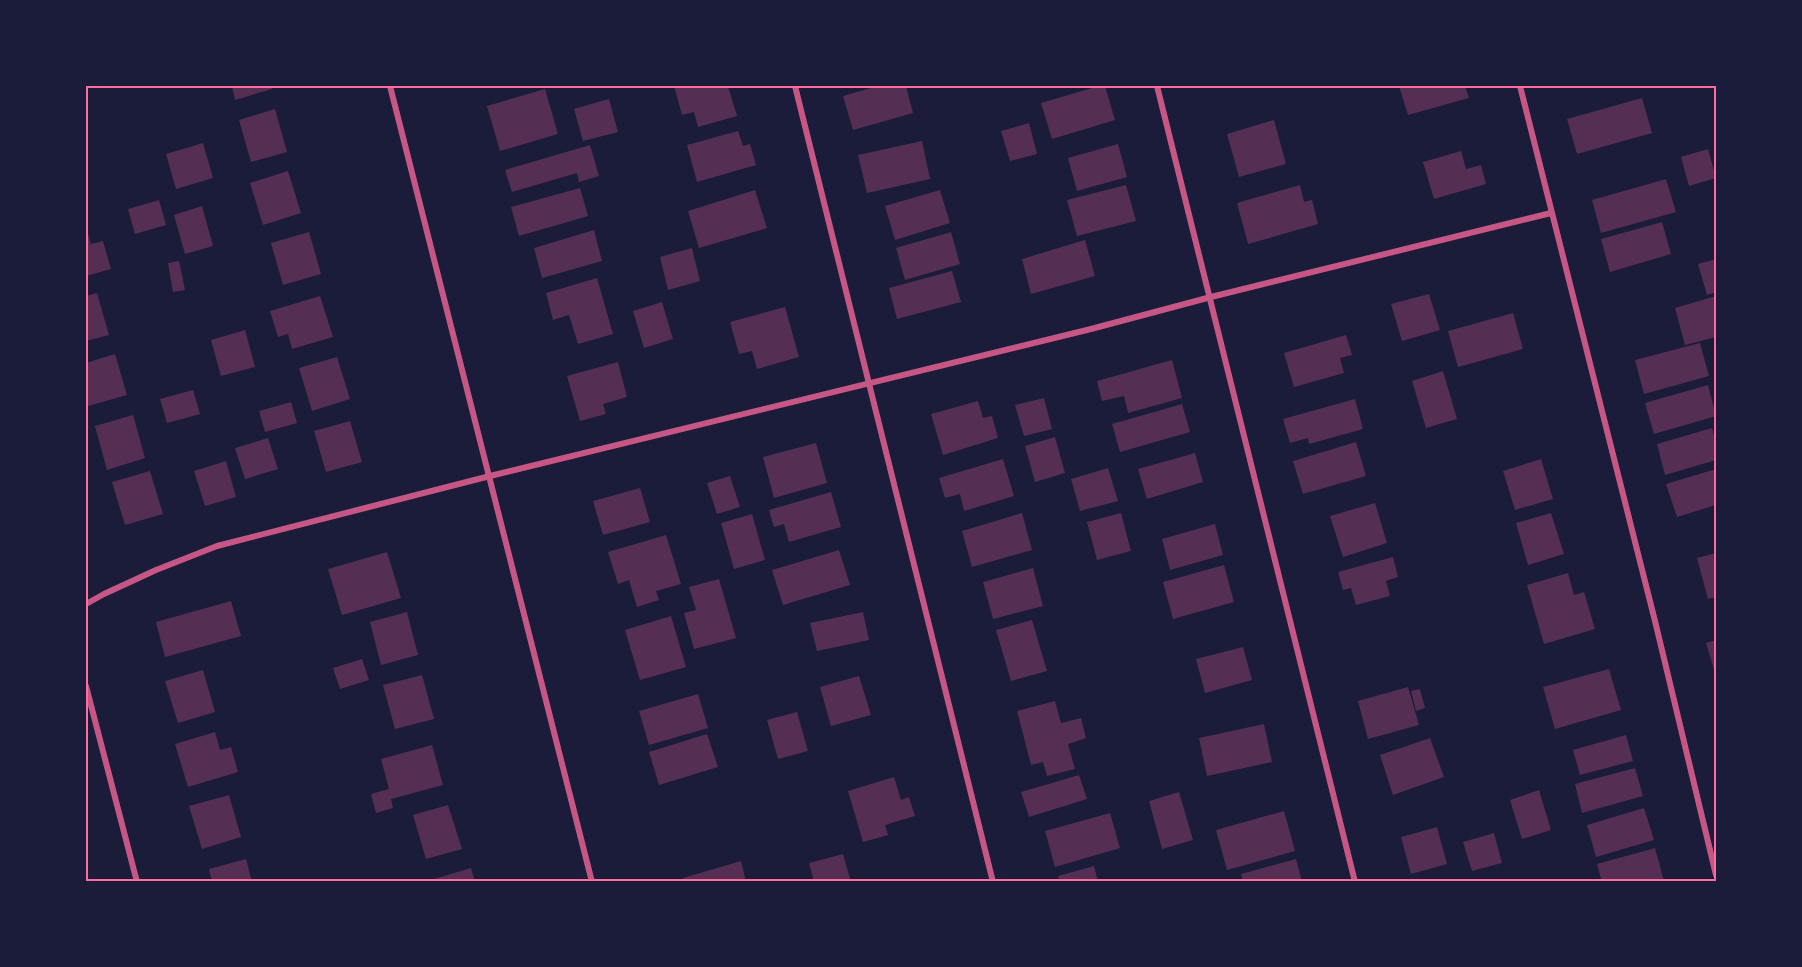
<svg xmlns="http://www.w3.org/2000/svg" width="1802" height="967" font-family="'DejaVu Sans',sans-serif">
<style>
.building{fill:#542f53}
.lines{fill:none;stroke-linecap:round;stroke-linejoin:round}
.minor{stroke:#c65784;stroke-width:6}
.neatline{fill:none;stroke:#ff6b9d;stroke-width:2}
</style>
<rect width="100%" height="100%" fill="#1b1b3a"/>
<!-- building -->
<g class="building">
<polygon points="232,86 271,86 272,89 235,100"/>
<polygon points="674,86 728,86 737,116 698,127 694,112 682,115"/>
<polygon points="878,86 906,86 913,113 853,130 843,96"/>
<polygon points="1099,86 1105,86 1115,120 1052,139 1041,103"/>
<polygon points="1399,86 1465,86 1469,98 1408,115"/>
<polygon points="545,89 558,134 500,151 487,106"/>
<polygon points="1642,98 1652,133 1577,154 1567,119"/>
<polygon points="609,99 618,132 583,141 574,109"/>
<polygon points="275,109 287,152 251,162 239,120"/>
<polygon points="1274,120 1286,164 1239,177 1227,134"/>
<polygon points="1029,123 1037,154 1010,161 1001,131"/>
<polygon points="738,131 743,146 750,144 756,165 697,182 687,145"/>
<polygon points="922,141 930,179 867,193 858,155"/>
<polygon points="203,143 213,178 176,189 166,154"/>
<polygon points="1118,144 1127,177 1077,191 1068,158"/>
<polygon points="590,145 599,176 579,182 577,173 512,192 505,170"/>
<polygon points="1708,149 1716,178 1689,186 1681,157"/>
<polygon points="1461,151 1466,169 1481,165 1486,184 1434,199 1423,162"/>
<polygon points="288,171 301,213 263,225 250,183"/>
<polygon points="1666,179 1676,212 1601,233 1592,200"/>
<polygon points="1126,185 1136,221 1077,236 1067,200"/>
<polygon points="1300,185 1304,202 1312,200 1318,224 1248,244 1237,203"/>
<polygon points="580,188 588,216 519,236 511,207"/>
<polygon points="755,190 767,228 699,248 688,211"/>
<polygon points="940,190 950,223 895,240 885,206"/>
<polygon points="159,200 166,225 135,234 128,209"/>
<polygon points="202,206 213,246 185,254 174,215"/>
<polygon points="1662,222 1671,254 1610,272 1601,239"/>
<polygon points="86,227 91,244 103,241 111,269 86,276"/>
<polygon points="594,230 602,261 542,278 534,248"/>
<polygon points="309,232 321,274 283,285 271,243"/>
<polygon points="951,232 960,264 905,280 896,248"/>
<polygon points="1085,240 1095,276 1031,294 1022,259"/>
<polygon points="692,248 700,281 668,290 660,257"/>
<polygon points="1716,259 1716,292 1707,295 1698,264"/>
<polygon points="179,261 185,290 173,292 168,263"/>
<polygon points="952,271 961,302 897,319 889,288"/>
<polygon points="597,278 613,334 578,344 569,315 553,320 546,293"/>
<polygon points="97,293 109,335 86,341 86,296"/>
<polygon points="1429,294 1440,330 1402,341 1391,304"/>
<polygon points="320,296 333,337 292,349 288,334 278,337 270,311"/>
<polygon points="1716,296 1716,337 1685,345 1675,308"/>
<polygon points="662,302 673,339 644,348 633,311"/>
<polygon points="785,307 799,357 757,369 752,351 739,354 730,322"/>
<polygon points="1513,313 1523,349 1458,367 1448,331"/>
<polygon points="245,330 255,367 221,376 211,340"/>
<polygon points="1346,335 1352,355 1340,358 1344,373 1294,387 1284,353"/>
<polygon points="1700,343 1709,376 1644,394 1635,360"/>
<polygon points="115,354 127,395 88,406 86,396 86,363"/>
<polygon points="337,357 350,399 312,411 299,368"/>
<polygon points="1172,360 1182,398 1128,413 1124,396 1102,401 1097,381"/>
<polygon points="618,362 627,397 603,404 606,414 580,421 567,376"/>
<polygon points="1443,371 1457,419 1426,428 1412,381"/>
<polygon points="1708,385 1716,416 1654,434 1645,403"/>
<polygon points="193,390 200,414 167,423 160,399"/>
<polygon points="1044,398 1052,429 1024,436 1015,405"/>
<polygon points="1355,399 1363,429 1309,444 1308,438 1290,443 1283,419"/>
<polygon points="978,401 983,418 992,416 998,438 943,455 931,414"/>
<polygon points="291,402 297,423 265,432 259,411"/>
<polygon points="1182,404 1190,432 1120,452 1112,424"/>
<polygon points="133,415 145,458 107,470 95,426"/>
<polygon points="350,421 362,462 326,472 314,431"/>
<polygon points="1712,428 1716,443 1716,460 1665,475 1657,444"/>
<polygon points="1055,437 1065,473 1035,482 1025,446"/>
<polygon points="268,438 278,469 245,479 235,448"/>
<polygon points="1356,442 1366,476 1303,494 1293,461"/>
<polygon points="816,443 827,483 774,498 763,457"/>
<polygon points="1195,453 1203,482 1147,499 1138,469"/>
<polygon points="1003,459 1014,496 964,511 960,494 945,498 939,478"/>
<polygon points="1541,459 1553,499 1515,510 1503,471"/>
<polygon points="226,461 236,497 205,506 194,471"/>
<polygon points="1108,468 1118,501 1080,511 1071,479"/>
<polygon points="1716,469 1716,505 1677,517 1666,484"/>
<polygon points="150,471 163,514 125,525 112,482"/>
<polygon points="730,476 740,507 717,514 707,483"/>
<polygon points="640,488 650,522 603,535 593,501"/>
<polygon points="831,492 841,527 789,542 784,524 774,527 769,510"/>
<polygon points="1375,503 1387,543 1343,557 1330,516"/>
<polygon points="1022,513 1032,550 972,567 962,531"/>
<polygon points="1121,513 1131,551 1097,560 1087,522"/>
<polygon points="1551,513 1564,554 1528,565 1516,523"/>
<polygon points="752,514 765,560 734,569 721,523"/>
<polygon points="1215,524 1223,555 1170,570 1162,539"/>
<polygon points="666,535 681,584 656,591 659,600 637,607 629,580 618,584 608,552"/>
<polygon points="839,550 850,585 783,605 772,570"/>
<polygon points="387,552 401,598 342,615 328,569"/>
<polygon points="1716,553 1716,597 1708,599 1697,558"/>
<polygon points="1393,557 1398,577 1386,581 1390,596 1356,605 1351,588 1343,590 1338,572"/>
<polygon points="1224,565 1234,602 1173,619 1163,582"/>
<polygon points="1033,568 1043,606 993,619 983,582"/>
<polygon points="1568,573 1574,595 1584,592 1595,629 1544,644 1527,585"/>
<polygon points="719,579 736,638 694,649 684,613 696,610 689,587"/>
<polygon points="231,601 241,636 165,657 156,622"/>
<polygon points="407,612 418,655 381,665 370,622"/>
<polygon points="863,612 869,640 817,651 810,623"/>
<polygon points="671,616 686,667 640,680 625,630"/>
<polygon points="1032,620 1047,671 1011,681 996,630"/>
<polygon points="1716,640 1716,676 1706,643"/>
<polygon points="1243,647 1252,680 1205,693 1196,659"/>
<polygon points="362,659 369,680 340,689 333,668"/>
<polygon points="1609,669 1621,710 1555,729 1543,687"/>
<polygon points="203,670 215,712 178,723 165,681"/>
<polygon points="422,675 434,719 395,729 383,685"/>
<polygon points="859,676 871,715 831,726 820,687"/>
<polygon points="1408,687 1419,725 1368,739 1358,701"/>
<polygon points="1420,689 1425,708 1416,711 1411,691"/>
<polygon points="698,694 708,728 649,745 639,711"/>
<polygon points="1055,701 1061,723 1081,718 1086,738 1068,744 1075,769 1047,776 1043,762 1031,765 1017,711"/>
<polygon points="797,712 808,751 778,759 767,720"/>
<polygon points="1264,724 1272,762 1207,776 1199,738"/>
<polygon points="215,732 220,750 231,747 238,772 188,787 175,744"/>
<polygon points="707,734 718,767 659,785 649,752"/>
<polygon points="1626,735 1633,761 1580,775 1573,750"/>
<polygon points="1430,738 1444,777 1393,795 1380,755"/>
<polygon points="432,745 443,785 391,799 393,808 376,813 371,794 389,789 381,759"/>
<polygon points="1635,768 1643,796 1582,813 1575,784"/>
<polygon points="1079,775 1087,799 1029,817 1021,792"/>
<polygon points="894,777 901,800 909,797 915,816 885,825 888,835 863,842 848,791"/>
<polygon points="1539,790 1551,830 1522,839 1510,800"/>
<polygon points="1179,792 1193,840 1162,849 1149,801"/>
<polygon points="229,795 241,837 202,849 189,806"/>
<polygon points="448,805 462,849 426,859 413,815"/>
<polygon points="1644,808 1654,840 1596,857 1587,825"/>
<polygon points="1284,811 1295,851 1227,870 1216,830"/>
<polygon points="1110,813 1120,848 1055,867 1045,831"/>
<polygon points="1437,827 1447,864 1411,874 1401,837"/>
<polygon points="1494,833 1502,863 1472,871 1463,842"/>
<polygon points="1655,848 1664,881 1602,882 1597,864"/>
<polygon points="843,854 851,882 814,882 809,863"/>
<polygon points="246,859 252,882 212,882 209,869"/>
<polygon points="1296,859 1302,882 1243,882 1241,874"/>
<polygon points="741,861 746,882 684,882 683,878"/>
<polygon points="1094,866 1098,882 1060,882 1058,876"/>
<polygon points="471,868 475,882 435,882 434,879"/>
</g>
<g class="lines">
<!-- minor -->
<g class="minor">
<polyline points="390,86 592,882"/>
<polyline points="795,86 993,882"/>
<polyline points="1157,86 1355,882"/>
<polyline points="1520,86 1655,621 1716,875"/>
<polyline points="86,604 104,594 156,570 217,546 490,476 1091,329 1211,297 1551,213"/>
<polyline points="86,686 137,882"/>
</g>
</g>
<!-- border -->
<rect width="1802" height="967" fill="none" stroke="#1b1b3a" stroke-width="174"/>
<rect x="87" y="87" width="1628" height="793" class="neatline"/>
</svg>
